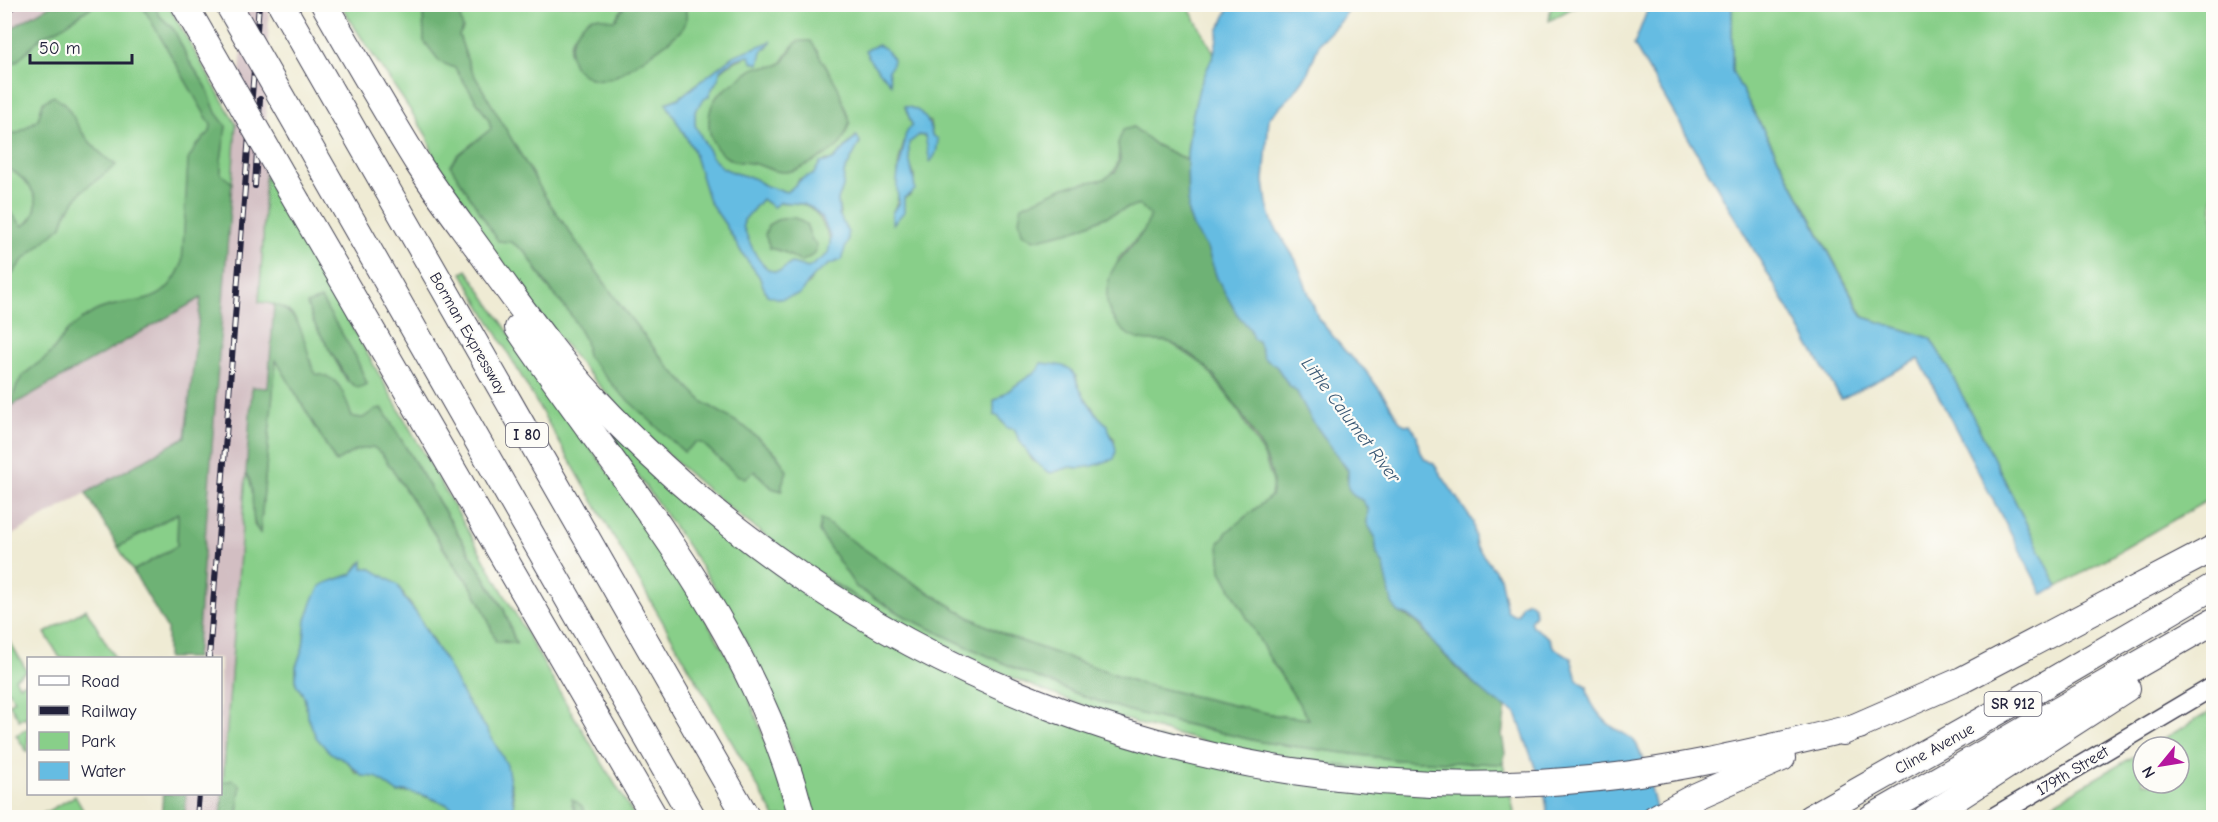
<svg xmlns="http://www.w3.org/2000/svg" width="2218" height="822" font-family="'Comic Neue',sans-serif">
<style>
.industrial{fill:#d2bec2}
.green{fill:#88cf89;stroke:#557862;stroke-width:1.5;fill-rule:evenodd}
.forest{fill:#6eb275;stroke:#486a58;stroke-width:1.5}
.water{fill:#65bce2;stroke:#446f8e;stroke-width:1.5;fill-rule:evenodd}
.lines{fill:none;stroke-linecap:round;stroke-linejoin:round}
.minor-casing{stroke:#414052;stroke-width:21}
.highway-casing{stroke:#414052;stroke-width:28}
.minor{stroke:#fff;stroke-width:18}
.highway{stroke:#fff;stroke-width:26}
.rail-casing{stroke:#22223b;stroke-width:6}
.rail{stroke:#fdfcf7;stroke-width:4;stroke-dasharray:11;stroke-linecap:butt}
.highway-bridge-casing{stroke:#414052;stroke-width:28;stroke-linecap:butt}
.highway-bridge{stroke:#fff;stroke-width:26}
.labels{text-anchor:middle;stroke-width:4.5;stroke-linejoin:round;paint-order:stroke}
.shield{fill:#fdfcf7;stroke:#646373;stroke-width:1.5}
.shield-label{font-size:15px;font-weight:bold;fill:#22223b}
.street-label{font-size:16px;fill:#22223b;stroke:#fdfcf7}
.water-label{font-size:18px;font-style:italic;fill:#395875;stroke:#fdfcf7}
</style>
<rect width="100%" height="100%" fill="#fdfcf7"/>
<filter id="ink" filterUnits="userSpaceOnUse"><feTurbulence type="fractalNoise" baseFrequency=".0167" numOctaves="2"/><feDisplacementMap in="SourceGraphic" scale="12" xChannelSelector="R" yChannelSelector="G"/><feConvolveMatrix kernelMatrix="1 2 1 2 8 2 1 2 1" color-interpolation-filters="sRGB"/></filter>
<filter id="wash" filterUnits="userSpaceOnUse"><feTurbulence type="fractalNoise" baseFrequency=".008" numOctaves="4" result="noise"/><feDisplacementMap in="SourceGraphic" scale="24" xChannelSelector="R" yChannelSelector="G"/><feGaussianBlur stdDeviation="1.35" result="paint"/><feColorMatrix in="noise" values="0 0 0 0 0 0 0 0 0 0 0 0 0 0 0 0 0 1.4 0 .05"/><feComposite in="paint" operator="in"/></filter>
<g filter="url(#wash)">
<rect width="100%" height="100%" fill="#efebd4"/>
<!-- industrial -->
<g class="industrial">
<polygon points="5,4 51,5 5,32"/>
<polygon points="245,5 269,5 263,241 259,302 274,304 268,388 252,388 221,817 185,818 186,794 220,794 220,658 196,658"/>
<polygon points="201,298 185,437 5,539 4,410"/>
</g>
<!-- green -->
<g class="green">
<path d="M 94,5 L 142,5 L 211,125 L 210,132 L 196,146 L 182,264 C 162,312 136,295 98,310 C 91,313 69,328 65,334 C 59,342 55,349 48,356 C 39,364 26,370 20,380 C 15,388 13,396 11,406 L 5,410 L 4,284 L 22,261 L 62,226 L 66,213 L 82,191 L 99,178 L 101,155 L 82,133 L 64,102 L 43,102 L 38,119 L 18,133 L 5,134 L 5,65 L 16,62 L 41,37 L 74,19 Z"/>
<polygon points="154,5 168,5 236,124 232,183 221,175 221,160 226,126 216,113 206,86 189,61 174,30 159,15"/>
<path d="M 341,5 L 423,5 L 424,41 L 440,62 L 455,68 L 489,120 L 491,129 L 458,155 L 511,242 L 525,251 L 546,285 L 571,315 L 585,340 L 587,356 L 684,452 L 696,442 L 702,443 L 737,475 L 754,471 L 772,488 L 782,491 L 782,484 L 787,471 L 777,454 L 745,427 L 703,402 L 668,366 L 620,305 L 546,198 L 470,68 L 459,35 L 460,16 L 453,5 L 625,5 L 615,20 C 606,21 599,18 589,18 L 571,40 L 569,53 C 576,60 587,76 597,78 C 623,84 667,38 686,21 L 685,5 L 1187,5 L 1214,53 C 1200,87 1187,122 1187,160 L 1156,145 L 1133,127 L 1118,143 C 1124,185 1095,181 1064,187 L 1075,230 L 1127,208 L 1141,205 L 1150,215 L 1146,228 L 1118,259 L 1129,335 L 1142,340 L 1169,342 L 1205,366 L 1236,407 L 1264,456 L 1273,482 L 1271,496 L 1228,531 L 1219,543 L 1221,571 L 1269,657 L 1310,720 L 1275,715 L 1142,684 L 1007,636 L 969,617 L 907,579 L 822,520 L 838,559 L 856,587 L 906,617 L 966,646 L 1021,671 L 1085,697 L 1133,712 L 1261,742 L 1398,760 L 1503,764 L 1505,772 C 1445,772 1386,771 1327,764 C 1051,729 785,590 598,384 C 550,331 507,272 468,213 C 458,197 443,180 435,163 C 432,154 431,144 426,135 C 399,90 367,50 341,5 ZM 793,45 L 774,171 L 754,163 L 734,161 L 722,91 L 756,68 L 776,66 L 782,62 ZM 768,47 C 750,58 738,56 720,72 C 720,82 711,86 709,96 L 703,100 L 695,111 L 695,125 L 712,157 L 721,167 L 734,173 L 753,178 L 766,186 L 786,192 L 792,189 L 799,179 L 813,175 L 826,160 L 833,160 L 856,136 L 860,142 L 844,173 L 843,187 L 838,200 L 841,221 L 848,233 L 828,265 L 812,277 L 809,284 L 767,295 L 759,276 L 742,253 L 725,224 L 709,201 L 693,149 L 666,103 L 679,98 L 733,56 ZM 905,107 L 930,122 L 932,135 L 930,162 L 926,136 C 912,133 906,144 907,157 C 908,164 913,169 914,176 C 915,182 912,189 910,195 L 904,198 L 892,213 C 904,193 895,181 899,161 C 902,148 905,137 912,125 ZM 1041,363 L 1076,376 L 1079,389 L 1115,440 L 1080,468 L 1070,467 L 1051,473 L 1032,460 L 1014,429 L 1007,428 L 999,417 L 994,401 L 1039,369 Z"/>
<polygon points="1551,5 1551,4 1578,5 1549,21"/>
<polygon points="1732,5 2213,5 2213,497 2058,587 1948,367 1930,338 1864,317 1732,71"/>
<path d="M 10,169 C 26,180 43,197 33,216 C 30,221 28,224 23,226 L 5,207 L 4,173 Z"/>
<path d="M 265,174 L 569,708 L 635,817 L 588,817 L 581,805 L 572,804 L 576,817 L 513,817 C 516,810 514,803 513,795 C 508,756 487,732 466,701 C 457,688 453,673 444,660 C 435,645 427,631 418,616 C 412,605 404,597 398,585 L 363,568 L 363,562 L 360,563 L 352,574 L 326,583 L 306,620 L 303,647 L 296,667 L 296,684 L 304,696 L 308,717 L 316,736 L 329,751 L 348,762 L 356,773 L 376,777 L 398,793 L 412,792 L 446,804 L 467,817 L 238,817 L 240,785 L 223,782 L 246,473 L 252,484 L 254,525 L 260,533 L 276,359 L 335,461 L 356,450 L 373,447 L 382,454 L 458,571 C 478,591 487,616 496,642 L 516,643 L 504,609 L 382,408 L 375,410 L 363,418 L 352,417 C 340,403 325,390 315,375 C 294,342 314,307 259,302 L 263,241 ZM 307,304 L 355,355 L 367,384 L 347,381 L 314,323 Z"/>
<path d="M 762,199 L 767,203 C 796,203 811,197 825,228 C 830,238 833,243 828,254 L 808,268 L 792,263 C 788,265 784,269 780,271 C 761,278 748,239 743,227 L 744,220 ZM 806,224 L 812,240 L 801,262 L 784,252 L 770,248 Z"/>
<polygon points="467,270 521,351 668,555 745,686 793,817 775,817 462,273"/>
<path d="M 592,413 L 701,509 L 1081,726 L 1510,793 L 1515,817 L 814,817 C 797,758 777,699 747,644 C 704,562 646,488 592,413 Z"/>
<polygon points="178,513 177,546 133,571 118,547"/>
<polygon points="86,609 115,658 60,658 45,633"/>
<polygon points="9,640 27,671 15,678 19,685 26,682 28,687 28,722 25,717 19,720 9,703 14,700 9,691 5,694 5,643"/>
<polygon points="2213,710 2213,817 2029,817 2143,751 2143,783 2179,783 2179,747 2149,747"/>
<polygon points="28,728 28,751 27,752 16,735"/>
<polygon points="75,796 87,817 37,817"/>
</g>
<!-- forest -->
<g class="forest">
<polygon points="51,5 94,5 60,28 41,37 16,62 5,65 5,32"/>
<path d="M 142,5 L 154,5 L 159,15 L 174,30 L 189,61 L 206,86 L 216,113 L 226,126 L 221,160 L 221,174 L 232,183 L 196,658 L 167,658 L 167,629 L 133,571 L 177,546 L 178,513 L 118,547 L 86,493 L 185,437 L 201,298 L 11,406 C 13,396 15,388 20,380 C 26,370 39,364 48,356 C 55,349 59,342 65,334 C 69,328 91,313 98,310 C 136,295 162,312 182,264 L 188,160 L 196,146 L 210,132 L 211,125 Z"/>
<polygon points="423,5 453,5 460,16 463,29 459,35 470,68 546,198 620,305 668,366 703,402 745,427 776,454 787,471 782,484 782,491 772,488 755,471 745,478 737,475 702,443 696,442 684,452 620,393 587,356 585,340 571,315 547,285 525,251 511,242 498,241 450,165 458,155 491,129 489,120 455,68 440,62 424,41"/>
<path d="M 625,5 L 685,5 C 686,12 688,21 683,28 C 673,41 628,69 613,78 C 579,87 555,55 582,25 C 586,22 588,18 593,17 C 601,15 607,21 615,20 Z"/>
<path d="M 798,41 L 811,41 L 838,87 L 850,122 C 847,129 845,137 841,143 C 834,152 797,172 785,172 C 774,173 765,166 755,164 C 748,162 739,163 732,160 C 707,150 702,115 718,95 C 721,92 752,69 755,68 C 763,65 775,69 782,63 C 788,57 791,47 798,41 Z"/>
<path d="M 53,96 C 70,105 72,117 82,132 C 92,146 102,156 116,165 L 82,191 L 66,213 L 62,226 L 22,261 L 5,284 L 5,207 L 23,226 C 28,224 30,221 33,216 C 43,197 27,180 10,169 L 5,173 L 5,134 L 18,133 L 38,120 L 43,102 Z"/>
<path d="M 1133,127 L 1156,145 L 1187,160 L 1188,213 L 1194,229 L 1207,248 L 1217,278 L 1237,314 L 1250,329 L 1253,338 L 1258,341 L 1264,358 L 1277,367 L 1288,384 L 1297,392 L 1311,419 L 1348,471 L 1347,477 L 1354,496 L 1362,500 L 1368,509 L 1367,523 L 1375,537 L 1377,554 L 1384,566 L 1399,613 C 1421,621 1421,630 1436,646 C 1457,669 1480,692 1506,708 L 1502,735 L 1505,753 L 1503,764 L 1398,760 L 1261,742 L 1133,712 L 1085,697 L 1021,671 L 966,646 L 906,617 L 856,587 L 819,532 L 821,519 L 907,579 L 969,617 L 1007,636 L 1142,684 L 1275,715 L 1309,719 L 1269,657 L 1221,571 L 1219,543 L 1228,531 L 1271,496 C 1272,492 1273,486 1273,482 C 1271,453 1227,390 1207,368 C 1202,362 1177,345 1169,342 C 1157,338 1144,345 1129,335 C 1119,328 1108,314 1107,301 C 1104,255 1140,253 1150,215 L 1140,205 L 1127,208 L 1075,230 L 1034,240 L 1022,233 L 1019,219 L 1022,206 L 1064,187 L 1104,179 L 1116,171 L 1120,159 L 1118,143 L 1123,130 Z"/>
<polygon points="793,217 806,224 812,240 817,244 815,254 801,262 784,252 770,248 765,235 768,225 777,220"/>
<polygon points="321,299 355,355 367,384 358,388 348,381 314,323 307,304"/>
<path d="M 274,304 C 307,316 303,347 315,374 C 341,375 344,395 352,417 L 363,418 L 375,410 L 382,408 L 504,610 L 516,644 L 504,641 L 496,642 C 487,616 478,591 459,571 L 382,454 L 373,447 L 356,450 L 336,462 L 276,360 L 260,533 C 246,516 259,494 246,473 L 252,387 L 268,388 Z"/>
<polygon points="233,780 240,785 238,817 221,817 223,782"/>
<polygon points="163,794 186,794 185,817 161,817"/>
<polygon points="572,799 581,805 588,817 576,817"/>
</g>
<!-- water -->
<g class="water">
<path d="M 1231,4 L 1349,5 L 1343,19 L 1320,42 L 1307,75 L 1292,95 L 1269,118 L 1264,181 L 1267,204 L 1273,224 L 1296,260 L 1318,318 L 1345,351 L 1365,370 L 1387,400 L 1399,420 L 1405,425 L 1410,424 L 1417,435 L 1419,449 L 1425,459 L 1434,464 L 1473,522 L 1476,546 L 1500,577 L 1507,611 L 1513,615 L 1518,614 L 1521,605 L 1528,601 L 1534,606 L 1535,615 L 1530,621 L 1532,626 L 1549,638 L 1554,648 L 1571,658 L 1577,680 L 1587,686 C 1587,701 1599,716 1610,725 C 1617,731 1627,734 1634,741 C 1644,751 1654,802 1658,817 L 1548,817 L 1545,796 L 1516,713 L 1493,700 L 1479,688 L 1435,645 L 1422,626 L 1409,616 L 1399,613 L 1392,603 L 1384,566 L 1377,554 L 1375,537 L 1367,523 L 1368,509 L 1362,500 L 1354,496 L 1348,488 L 1348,470 L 1311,419 L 1297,392 L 1288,384 L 1277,367 L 1264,358 L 1258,341 L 1253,339 L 1250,329 L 1237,314 L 1217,278 L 1207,248 L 1194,229 L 1188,213 L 1187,154 L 1191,122 L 1199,88 L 1214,53 L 1219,29 Z"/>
<polygon points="1661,5 1732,5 1732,71 1863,317 1930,338 1948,367 2058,587 2043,595 1919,359 1841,399 1634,45 1647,11"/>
<path d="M 772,41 L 762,51 L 759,64 L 752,62 L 750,56 C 737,56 729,63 720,71 C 720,82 711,86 709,96 L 703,100 L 695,111 L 695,125 L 712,157 L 721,167 L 734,173 L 753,178 L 766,186 L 786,192 C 798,186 797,177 813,175 L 820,163 L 833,160 L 857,136 L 860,142 L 844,173 L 843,187 L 838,200 L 839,214 L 848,233 L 848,240 L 841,260 L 828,265 L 812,277 L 800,294 L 780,299 L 767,295 L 759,276 L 742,253 L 725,224 L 709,201 L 693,149 L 666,103 L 679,98 L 733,56 ZM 762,199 L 773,207 L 781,202 L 803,204 L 812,208 L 822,218 L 831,237 L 828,254 L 808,268 L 792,263 C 788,265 784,269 780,271 C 761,277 748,239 743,226 L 744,220 Z"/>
<polygon points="878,45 884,48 893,59 892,66 888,70 891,84 871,62 865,50"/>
<path d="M 905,106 C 922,109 929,119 932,135 L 938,139 C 937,149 937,155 930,162 L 925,136 L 919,135 L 909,143 C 907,160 914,173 915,190 L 904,198 L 904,212 L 893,224 L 892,213 L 899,202 C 894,180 899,171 903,150 C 906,136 902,138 912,125 Z"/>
<path d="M 1041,363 C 1051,364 1062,364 1070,369 C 1077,375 1076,384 1081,391 C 1088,403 1097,418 1108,425 C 1109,438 1120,445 1114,459 L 1093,466 L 1080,468 L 1070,467 L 1051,473 C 1035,466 1021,445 1014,429 L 1007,428 L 999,417 L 994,415 L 994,401 L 1039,369 Z"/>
<polygon points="363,561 363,568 370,568 398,585 404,598 417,614 430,638 446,662 465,699 486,728 507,765 515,812 513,817 467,817 446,804 426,796 405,791 398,793 376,777 362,776 348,762 329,752 316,737 308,717 304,696 296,684 296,667 303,647 306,620 313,600 320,587 326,583 352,574"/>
</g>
</g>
<g filter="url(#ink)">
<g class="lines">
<defs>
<polyline id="minor" points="1992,818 2214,686"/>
<g id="highway">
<polyline points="281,4 747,818"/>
<path d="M 324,4 C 355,58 386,112 419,165 C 443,202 470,236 495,272 C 526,314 557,358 593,397 C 844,667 1197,810 1566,781 C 1666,774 1762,750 1859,726"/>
<polyline points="302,133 693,818"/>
<polyline points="298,203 655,818"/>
<path d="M 518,328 C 626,488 753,625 802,818"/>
<polyline points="1843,732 1962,680 2214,548"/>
<polyline points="1655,818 1694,797 1782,758"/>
<polyline points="1810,818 2026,696 2214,586"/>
<polyline points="1871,818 2214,621"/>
<polyline points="1926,818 2127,688"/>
</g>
</defs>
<!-- minor casing -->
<use href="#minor" class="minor-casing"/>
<!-- highway casing -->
<use href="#highway" class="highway-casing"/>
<!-- minor -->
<use href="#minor" class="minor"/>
<!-- highway -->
<use href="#highway" class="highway"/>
<defs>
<g id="rail">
<polyline points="4,12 18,4"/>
<polyline points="255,186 260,99"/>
<polyline points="209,658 259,4"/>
<polyline points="197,818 199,794"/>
</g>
</defs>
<!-- rail casing -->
<use href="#rail" class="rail-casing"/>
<!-- rail -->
<use href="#rail" class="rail"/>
<defs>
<g id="highway-bridge">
<polyline points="184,4 298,203"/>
<polyline points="228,4 302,133"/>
</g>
</defs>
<!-- highway-bridge casing -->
<use href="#highway-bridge" class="highway-bridge-casing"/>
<!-- highway-bridge -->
<use href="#highway-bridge" class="highway-bridge"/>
</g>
</g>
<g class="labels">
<!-- shield labels -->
<g class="shield">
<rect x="506" y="423" width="42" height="24" rx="4.5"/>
<rect x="1984.5" y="692" width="57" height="24" rx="4.5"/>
</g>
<g class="shield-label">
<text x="527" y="440">I 80</text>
<text x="2013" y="709">SR 912</text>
</g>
<!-- street labels -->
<g class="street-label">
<text transform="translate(469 333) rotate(60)" y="6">Borman Expressway</text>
<text transform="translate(1934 748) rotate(-29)" y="6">Cline Avenue</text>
<text transform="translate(2072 770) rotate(-31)" y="6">179th Street</text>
</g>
<!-- water labels -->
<g class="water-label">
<text transform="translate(1351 420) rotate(53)" y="6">Little Calumet River</text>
</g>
</g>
<!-- margin -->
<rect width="2218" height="822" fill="none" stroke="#fdfcf7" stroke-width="24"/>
<!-- legend -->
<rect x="27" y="657" width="195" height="138" fill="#fdfcf7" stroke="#a5a5ac" stroke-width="1.5"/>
<rect x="39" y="676" width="30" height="9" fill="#ffffff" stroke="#a5a5ac" stroke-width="1.5"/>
<text x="81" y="687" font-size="18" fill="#22223b">Road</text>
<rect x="39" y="706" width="30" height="9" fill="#22223b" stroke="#a5a5ac" stroke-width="1.5"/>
<text x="81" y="717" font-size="18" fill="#22223b">Railway</text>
<rect x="39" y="732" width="30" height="18" fill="#88cf89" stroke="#a5a5ac" stroke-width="1.5"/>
<text x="81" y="747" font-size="18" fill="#22223b">Park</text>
<rect x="39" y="762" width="30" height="18" fill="#65bce2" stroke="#a5a5ac" stroke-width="1.5"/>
<text x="81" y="777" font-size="18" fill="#22223b">Water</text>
<!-- north arrow -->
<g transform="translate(2161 765) rotate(240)"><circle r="28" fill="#fdfcf7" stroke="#a5a5ac" stroke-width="1.5"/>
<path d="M0-4.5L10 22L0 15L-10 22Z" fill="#b5179e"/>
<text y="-9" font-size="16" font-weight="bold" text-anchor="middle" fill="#22223b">N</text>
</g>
<!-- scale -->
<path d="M30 54v9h102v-9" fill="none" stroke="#22223b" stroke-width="3"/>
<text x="39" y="54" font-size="18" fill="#22223b" stroke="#fdfcf7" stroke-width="4.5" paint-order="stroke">50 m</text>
</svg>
